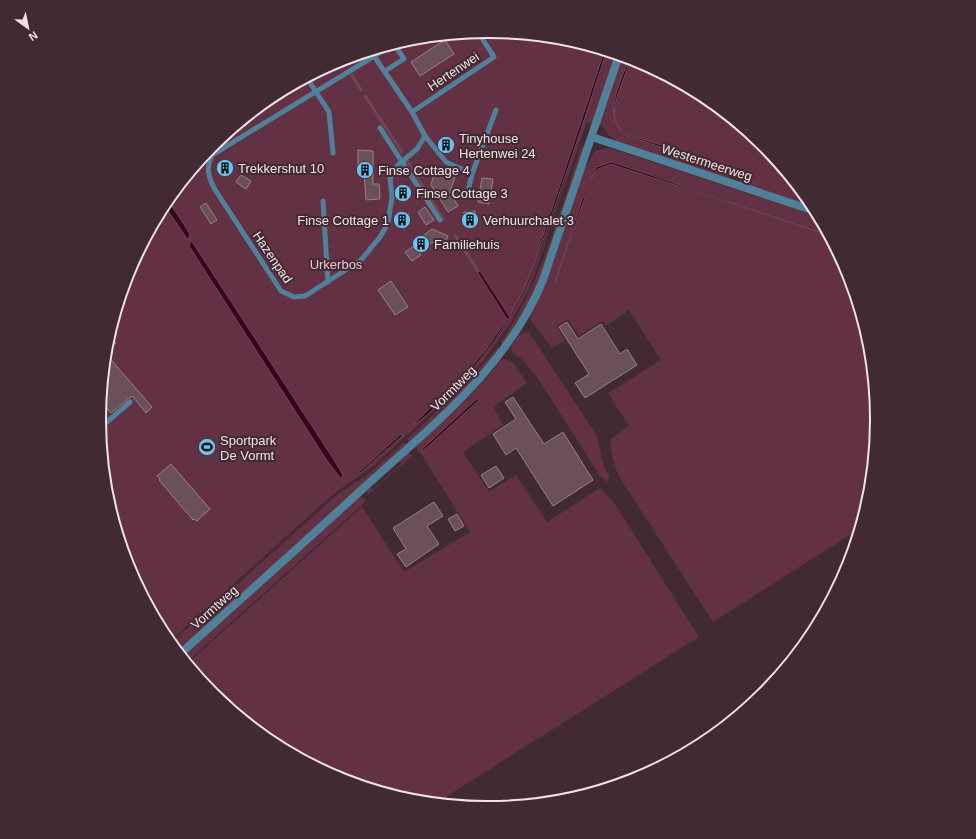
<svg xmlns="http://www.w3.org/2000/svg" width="976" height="839" font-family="Arial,sans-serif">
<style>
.green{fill:#623244;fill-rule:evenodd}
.water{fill:#34031a;stroke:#6d4658}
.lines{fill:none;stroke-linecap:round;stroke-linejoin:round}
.stream{stroke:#6d4658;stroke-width:3}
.building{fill:#6a5159;stroke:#9a7e87}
.lane{stroke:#518099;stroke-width:5}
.street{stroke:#518099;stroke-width:8}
.labels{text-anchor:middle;stroke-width:4;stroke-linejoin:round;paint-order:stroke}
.street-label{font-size:13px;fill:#f2e2e7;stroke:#412a32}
.poi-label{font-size:13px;fill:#f2e2e7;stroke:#412a32;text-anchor:start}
.park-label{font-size:13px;fill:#f8c0d2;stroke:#412a32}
.rim{fill:none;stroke:#f2e2e7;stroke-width:2}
</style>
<rect width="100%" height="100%" fill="#412a32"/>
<!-- green -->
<g class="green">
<path d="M 488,31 L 564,39 L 637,61 L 704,97 L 763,145 L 812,206 L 741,182 L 740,173 L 736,171 L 729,178 L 619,142 L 608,135 L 603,127 L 593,123 L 592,125 L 587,121 L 530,287 L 511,322 L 485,359 L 453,393 L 372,467 L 336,492 L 170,641 L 129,568 L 107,495 L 100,419 L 107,343 L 129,271 L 165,203 L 213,145 L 272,96 L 340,60 L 412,38 ZM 584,120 C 562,186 545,257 510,318 C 495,345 473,369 451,391 L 473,367 L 509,318 L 527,281 ZM 624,134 L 730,169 L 637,139 Z"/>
<path d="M 581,147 L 585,147 L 540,278 L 527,306 L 502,345 L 501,342 C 541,283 559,214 581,147 Z"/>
<path d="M 609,148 L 817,216 L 827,234 L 620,164 C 607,161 598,166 591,177 L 602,166 L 611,164 L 623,166 L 828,235 L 847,271 L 869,344 L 876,420 L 869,496 L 859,529 L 713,622 L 623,483 C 615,469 611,456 610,440 L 629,426 L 608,393 L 661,360 L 629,310 L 606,326 L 602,321 L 579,336 L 568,319 L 556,326 L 565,340 L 552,348 L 531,321 L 531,314 L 547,280 L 586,163 L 588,164 L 595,151 ZM 583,197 L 585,198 L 583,203 L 555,282 Z"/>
<polygon points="526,332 529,332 597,436 604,467 609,475 608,482 600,476 539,380 521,358 513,354 511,347 518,336"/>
<polygon points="498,347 501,347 464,391 409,443 407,439 465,385"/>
<path d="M 505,359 L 513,363 L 527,383 L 493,407 L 503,425 L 463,452 L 489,492 L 516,475 L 547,522 L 600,488 L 613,501 L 699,637 L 436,803 C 350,794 237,736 189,662 L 362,507 L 404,572 L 470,532 L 420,452 L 418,453 L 416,445 L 469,397 L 501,360 Z"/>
<polygon points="404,442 407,445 178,651 171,643 338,494 366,476"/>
<polygon points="407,453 413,455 368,495 367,492 369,487 373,489 401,464 399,460"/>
<polygon points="360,496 366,500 362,505 187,662 182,656"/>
</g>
<!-- water -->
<g class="water">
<path d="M 604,52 L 606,53 C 591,99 576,145 560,191 C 532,275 513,333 447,395 C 437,405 425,419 413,425 L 468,371 L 485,351 L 507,319 L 478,273 L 478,271 L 480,271 L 509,316 L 524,288 L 533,266 Z"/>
<path d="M 629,58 C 630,62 627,68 626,72 C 619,93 604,119 626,134 L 731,167 L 730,170 L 625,135 C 601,115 621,83 629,58 Z"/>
<polygon points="611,162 624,166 828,235 611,164 598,169 591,179 597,167"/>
<polygon points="583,197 585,198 583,203 555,282"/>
<polygon points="168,200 190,234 188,240 164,205"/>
<polygon points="191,240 334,460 343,475 341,479 326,459 189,246"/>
<polygon points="478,398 479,400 424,450 421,450"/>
<polygon points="401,434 402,436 359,474 359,472"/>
</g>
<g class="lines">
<!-- stream -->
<g class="stream">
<polyline points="342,60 346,65"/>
<polyline points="351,74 361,90"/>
<polyline points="365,96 402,152"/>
<polyline points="407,161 443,219"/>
<polyline points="455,235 478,271"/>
</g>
</g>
<!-- building -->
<g class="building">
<polygon points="445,40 454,54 420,76 411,62"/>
<polygon points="358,150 373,151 373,184 379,184 380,199 366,200 364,174 358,174"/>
<polygon points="436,167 456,173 450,192 458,206 448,212 431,185"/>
<polygon points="241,175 251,181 246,189 236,182"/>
<polygon points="482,178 493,179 489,204 478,202"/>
<polygon points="401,184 410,187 405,202 396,199"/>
<polygon points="206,203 217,220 211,224 200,207"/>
<polygon points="425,207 434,220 426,225 418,212"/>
<polygon points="400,211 409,214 404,229 396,226"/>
<polygon points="475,211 476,224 465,225 464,212"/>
<polygon points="432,229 448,236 444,246 433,242 419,251 421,255 412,261 405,252 414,246 413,243"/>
<polygon points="391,281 408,307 395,315 378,290"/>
<polygon points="567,322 578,339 601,324 620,354 627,349 637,365 585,398 575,383 589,374 559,327"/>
<polygon points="109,336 116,343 106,352 107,343"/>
<polygon points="106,354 152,407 146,413 132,396 111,413 101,401"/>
<polygon points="513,397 544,444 563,432 593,480 553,506 516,448 506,455 493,434 516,419 505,402"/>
<polygon points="171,464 210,509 197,521 194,519 193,520 159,480 160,479 157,476"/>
<polygon points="496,466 504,478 489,488 481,475"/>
<polygon points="434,502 443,516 427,526 439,544 406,567 397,554 406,549 393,528"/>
<polygon points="457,514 464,526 455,531 448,519"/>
</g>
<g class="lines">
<!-- lane -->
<g class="lane">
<path d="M 374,56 L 412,112 L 425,136 L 417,149 L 399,164 L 395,170 L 390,179 L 392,197 L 388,223 L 380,237 L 361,260 L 305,296 L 294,297 L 281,291 L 214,188 C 208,176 206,168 212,155 L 394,44"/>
<polyline points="385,71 404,59 394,44"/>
<polyline points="307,78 329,112 333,153"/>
<polyline points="412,112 494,57 478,32"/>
<polyline points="380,128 440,220"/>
<polyline points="425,136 446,162 472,174 496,110"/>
<polyline points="469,187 472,174"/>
<polyline points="323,201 328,282"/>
<polyline points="100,428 130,402"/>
</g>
<!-- street -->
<g class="street">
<polyline points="592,137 815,211"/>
<path d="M 180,654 C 243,597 306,541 368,484 C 435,423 508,366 543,280 L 619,55"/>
</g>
</g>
<!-- icons -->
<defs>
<symbol id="building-disc" viewBox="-11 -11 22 22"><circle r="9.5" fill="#6ac3f1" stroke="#412a32"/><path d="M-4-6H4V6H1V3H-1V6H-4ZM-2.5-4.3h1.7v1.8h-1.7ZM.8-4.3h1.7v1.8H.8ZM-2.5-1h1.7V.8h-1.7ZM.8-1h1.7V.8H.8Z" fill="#111"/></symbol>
<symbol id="stadium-disc" viewBox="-11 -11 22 22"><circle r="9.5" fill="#6ac3f1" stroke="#412a32"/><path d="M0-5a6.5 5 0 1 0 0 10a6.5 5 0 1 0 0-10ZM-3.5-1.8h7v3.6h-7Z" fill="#111"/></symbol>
</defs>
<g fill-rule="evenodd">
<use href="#building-disc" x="436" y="135" width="20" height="20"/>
<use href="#building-disc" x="215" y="158" width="20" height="20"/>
<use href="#building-disc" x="355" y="160" width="20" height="20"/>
<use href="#building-disc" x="393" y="183" width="20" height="20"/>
<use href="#building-disc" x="392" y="210" width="20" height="20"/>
<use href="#building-disc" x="460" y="210" width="20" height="20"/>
<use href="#building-disc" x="411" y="234" width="20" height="20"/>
<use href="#stadium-disc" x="197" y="437" width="20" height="20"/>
</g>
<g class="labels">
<!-- street labels -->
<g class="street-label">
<text transform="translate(453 71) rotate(-34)" y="5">Hertenwei</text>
<text transform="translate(707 162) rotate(18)" y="5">Westermeerweg</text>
<text transform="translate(273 257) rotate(56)" y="5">Hazenpad</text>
<text transform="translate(453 388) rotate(-45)" y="5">Vormtweg</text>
<text transform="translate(214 607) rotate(-42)" y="5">Vormtweg</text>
</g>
<!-- poi labels -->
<g class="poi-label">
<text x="459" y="143">Tinyhouse<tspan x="459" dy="15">Hertenwei 24</tspan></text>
<text x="238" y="173">Trekkershut 10</text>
<text x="378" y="175">Finse Cottage 4</text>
<text x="416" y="198">Finse Cottage 3</text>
<text x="389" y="225" text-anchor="end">Finse Cottage 1</text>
<text x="483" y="225">Verhuurchalet 3</text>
<text x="434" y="249">Familiehuis</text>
<text x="220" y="445">Sportpark<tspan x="220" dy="15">De Vormt</tspan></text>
</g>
<!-- park labels -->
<g class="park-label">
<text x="336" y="269">Urkerbos</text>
</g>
</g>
<!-- crop -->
<path d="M0 0H976V839H0ZM487 38H489A381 381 0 0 1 870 419V420A381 381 0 0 1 489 801H487A381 381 0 0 1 106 420V419A381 381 0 0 1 487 38Z" fill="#412a32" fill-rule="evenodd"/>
<path class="rim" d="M487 38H489A381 381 0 0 1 870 419V420A381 381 0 0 1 489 801H487A381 381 0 0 1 106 420V419A381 381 0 0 1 487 38Z"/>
<!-- north arrow -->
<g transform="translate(28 28) rotate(147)" stroke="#412a32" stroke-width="3" paint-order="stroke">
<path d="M0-3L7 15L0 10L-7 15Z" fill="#f2e2e7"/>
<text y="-6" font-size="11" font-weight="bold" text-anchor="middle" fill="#f2e2e7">N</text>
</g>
</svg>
